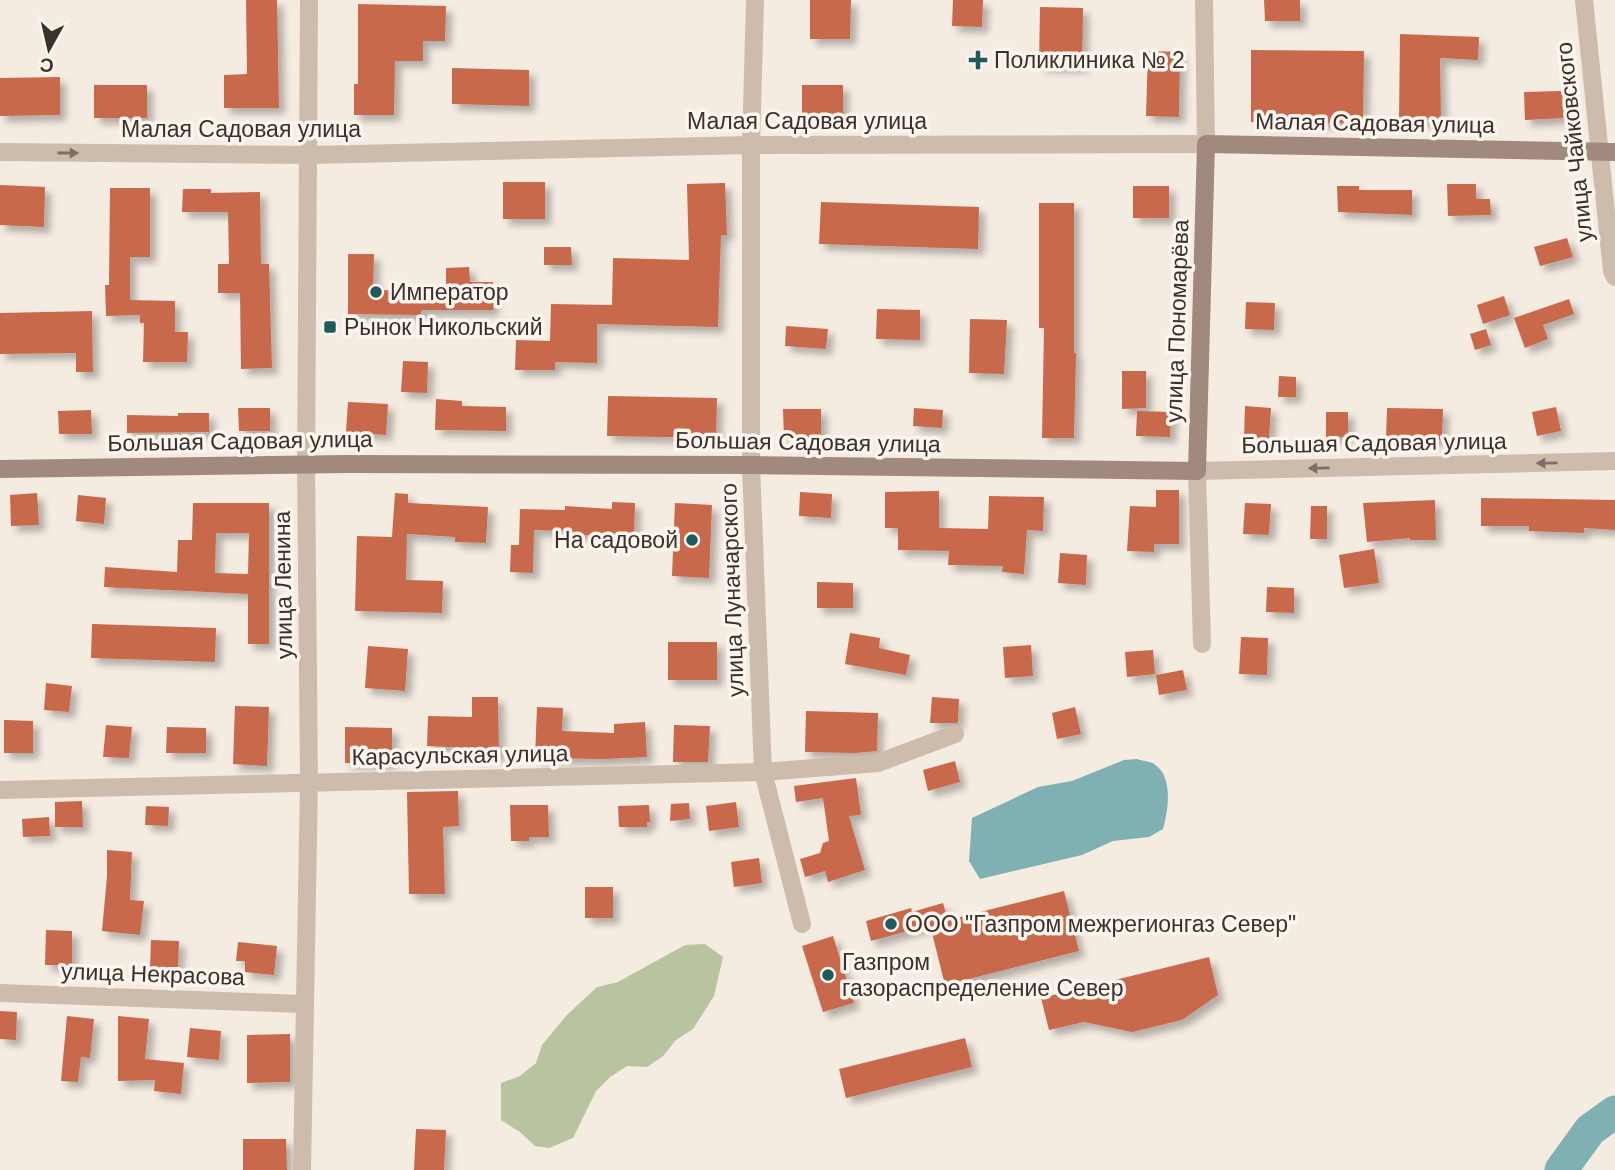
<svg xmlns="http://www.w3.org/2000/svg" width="1615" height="1170" font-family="Arial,sans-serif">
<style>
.green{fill:#b8c4a0}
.water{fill:#7fb0b2}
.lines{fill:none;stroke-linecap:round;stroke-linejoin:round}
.river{stroke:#7fb0b2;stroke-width:33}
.building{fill:#c8694b;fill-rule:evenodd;filter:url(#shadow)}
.minor{stroke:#cdbbac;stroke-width:18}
.tertiary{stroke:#cdbbac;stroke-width:18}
.secondary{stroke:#a18a7d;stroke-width:18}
.oneway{fill:#7d6f65}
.poi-dot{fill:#1f5a5e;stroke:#fbf5ee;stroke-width:2.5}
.labels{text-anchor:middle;stroke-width:7;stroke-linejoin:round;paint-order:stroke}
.poi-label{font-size:23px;fill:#3b302b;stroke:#fbf5ee;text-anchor:start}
.street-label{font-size:23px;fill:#3b302b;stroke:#fbf5ee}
</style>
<defs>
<filter id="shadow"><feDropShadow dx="6" dy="6" stdDeviation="3.5" flood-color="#0004"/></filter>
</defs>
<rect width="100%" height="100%" fill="#f4ebe1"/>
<!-- green -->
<polygon class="green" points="705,944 723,957 714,996 693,1029 676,1040 663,1056 647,1067 627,1066 610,1077 596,1091 573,1138 549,1148 535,1146 520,1132 501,1120 501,1083 520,1076 536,1063 542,1045 567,1015 597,987 618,982 685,945"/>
<!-- water -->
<path class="water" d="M 1137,759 C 1142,761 1150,761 1154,764 C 1174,776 1168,811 1163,829 L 1149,837 L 1113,841 L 1082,855 L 980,879 L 969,861 L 972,818 L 1038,787 L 1072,781 L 1124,760 Z"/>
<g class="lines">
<!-- river -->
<polyline class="river" points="1561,1170 1590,1130 1615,1112"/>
</g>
<!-- building -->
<g class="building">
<polygon points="246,0 277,0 279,108 224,108 224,75 247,74"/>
<polygon points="810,0 851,0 850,39 810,39"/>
<polygon points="953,0 983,0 982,27 952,26"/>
<polygon points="1264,0 1300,0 1300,21 1265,21"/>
<polygon points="358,4 446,6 445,41 423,41 423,61 395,61 394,115 354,115 354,84 358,84"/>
<polygon points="1040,7 1083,8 1082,67 1039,66"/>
<polygon points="1400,34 1479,37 1478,60 1440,58 1441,120 1399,121"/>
<polygon points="1251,50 1364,51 1363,123 1251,122"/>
<polygon points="1148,51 1180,52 1179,117 1146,116"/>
<polygon points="452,68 529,70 529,106 452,104"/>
<polygon points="60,77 60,115 0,116 0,78"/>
<rect x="94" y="85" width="53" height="33"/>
<rect x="802" y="85" width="41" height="31"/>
<polygon points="1562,91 1564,118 1525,120 1524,92"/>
<rect x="503" y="182" width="42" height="37"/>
<polygon points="725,183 727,235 721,235 718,327 597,324 597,363 555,362 555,370 515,370 516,340 550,341 551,304 612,305 613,258 689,260 687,184"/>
<polygon points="1447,184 1476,184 1476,199 1490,199 1491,215 1448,216"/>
<polygon points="0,185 45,187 44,227 0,225"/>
<rect x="1133" y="186" width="36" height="32"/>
<polygon points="1337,186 1359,186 1359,190 1412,190 1412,215 1338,212"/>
<polygon points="110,188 150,188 150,257 130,257 130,300 175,301 175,332 188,332 187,362 143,362 144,323 140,323 140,315 106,316 105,285 109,285"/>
<polygon points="183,189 211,189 211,193 260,192 261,264 269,264 272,368 241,369 240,293 218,293 218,264 229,264 228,212 182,212"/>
<polygon points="821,202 979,207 978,249 819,244"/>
<polygon points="1039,203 1074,203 1074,353 1076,353 1074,438 1042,438 1044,328 1039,328"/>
<polygon points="1567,238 1573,257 1540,266 1534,247"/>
<polygon points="544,247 571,247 572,265 544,265"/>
<polygon points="348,254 374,254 373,290 446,291 446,268 469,267 470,282 493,282 493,310 421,310 421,315 348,314"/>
<polygon points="1504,296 1510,315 1483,324 1477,305"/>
<polygon points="1569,299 1574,314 1543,325 1548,339 1525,348 1514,318"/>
<polygon points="1246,302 1275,303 1274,330 1245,329"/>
<polygon points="877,309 920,310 920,340 876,339"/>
<polygon points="92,311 93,372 76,372 76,353 0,354 0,313"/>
<polygon points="970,319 1007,320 1004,374 969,373"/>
<polygon points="786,326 828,329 826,349 785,346"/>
<polygon points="1486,329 1491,345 1475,350 1470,334"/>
<polygon points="403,361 428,362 427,393 401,392"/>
<polygon points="1122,371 1146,371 1146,408 1122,409"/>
<polygon points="1279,376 1296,377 1296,397 1278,397"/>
<polygon points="608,396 717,398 716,438 607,436"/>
<polygon points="436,399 462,401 462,406 506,407 506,431 435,430"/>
<polygon points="348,402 388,404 386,435 346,432"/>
<polygon points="1245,406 1271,408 1269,438 1244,437"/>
<polygon points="1556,407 1561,431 1537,436 1532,412"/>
<polygon points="238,408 270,408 270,431 239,431"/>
<polygon points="914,408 943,410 942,428 913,426"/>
<polygon points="1387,408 1443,409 1442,440 1386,439"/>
<polygon points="783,409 821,409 821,439 784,439"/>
<polygon points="91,410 92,434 59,434 58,411"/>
<polygon points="1137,411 1171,412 1170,437 1136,436"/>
<rect x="1326" y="412" width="22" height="25"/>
<polygon points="178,413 209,413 209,432 127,433 127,415 178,416"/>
<polygon points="1156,490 1179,490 1179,544 1154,544 1154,552 1127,551 1130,506 1156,507"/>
<polygon points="939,491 939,528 988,529 989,496 1044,497 1043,531 1027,530 1024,574 1002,572 1003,566 948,565 949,551 898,550 898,528 885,528 885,492"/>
<polygon points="800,492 832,494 831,518 799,516"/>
<polygon points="37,493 39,525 11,526 10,495"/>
<polygon points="395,493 408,494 408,503 488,507 486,543 455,542 455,537 407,534 406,580 443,581 442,613 355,611 357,536 392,537"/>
<polygon points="78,495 106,498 104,524 76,521"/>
<polygon points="1481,498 1615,500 1615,530 1584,528 1584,533 1529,531 1529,526 1481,526"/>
<polygon points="1435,500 1436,540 1410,540 1410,538 1367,542 1363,503"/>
<polygon points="612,502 635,503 634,537 563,534 563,531 534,530 533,573 510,572 511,545 519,545 520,509 565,510 565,506 612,509"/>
<path d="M 193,503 L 269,503 L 269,644 L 248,644 L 248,594 L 104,587 L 105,567 L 177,572 L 178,540 L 192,540 ZM 216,533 L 249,533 L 248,574 L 215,573 Z"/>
<polygon points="675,503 712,505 709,578 672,576"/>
<polygon points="1245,503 1271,504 1269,535 1243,534"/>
<polygon points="1311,506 1327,506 1327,539 1310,539"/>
<polygon points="1374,549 1379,583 1344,588 1339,555"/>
<polygon points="1060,553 1087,555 1086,585 1058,583"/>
<polygon points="817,582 853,583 853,608 817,608"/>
<polygon points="1267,587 1294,588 1294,613 1266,612"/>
<polygon points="92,624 216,628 215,662 91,658"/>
<polygon points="850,633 880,638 879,648 910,655 906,675 845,664"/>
<polygon points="1241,637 1268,638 1267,675 1239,674"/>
<rect x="668" y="642" width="49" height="38"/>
<polygon points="1031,645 1033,676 1005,678 1003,647"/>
<polygon points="368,646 408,649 405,691 365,688"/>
<polygon points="1153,650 1155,674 1127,677 1125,652"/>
<polygon points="1183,670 1187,690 1159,695 1156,675"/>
<polygon points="46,683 72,686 69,712 44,710"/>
<polygon points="472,697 498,697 499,756 473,756 473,748 427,746 428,716 472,717"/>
<polygon points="932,697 959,699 958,723 930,723"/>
<polygon points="235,706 269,707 267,766 233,764"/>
<polygon points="537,707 563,708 562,731 614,733 614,724 645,722 647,757 606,759 535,758"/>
<polygon points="1075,707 1081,734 1057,739 1052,713"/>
<polygon points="806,711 878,713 877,751 855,753 805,752"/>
<polygon points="4,720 33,721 33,753 4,753"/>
<polygon points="106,725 132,727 129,758 103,757"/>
<polygon points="674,725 710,726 708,762 673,762"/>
<polygon points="167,727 206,728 206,753 166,753"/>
<polygon points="345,727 392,728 392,763 345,763"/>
<polygon points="955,761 960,782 928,791 923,770"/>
<polygon points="856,778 861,815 849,816 865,870 828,882 825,871 805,877 800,859 820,853 823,843 829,841 823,798 796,802 794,786"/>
<polygon points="458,791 459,826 443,827 445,894 409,894 407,792"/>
<polygon points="82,801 83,827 55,827 55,802"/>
<polygon points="736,802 739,827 709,831 706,806"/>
<polygon points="689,803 690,819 670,821 671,804"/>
<polygon points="510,805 548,805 549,837 529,837 529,841 511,841"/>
<polygon points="649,805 650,822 647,822 647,827 619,827 618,806"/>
<polygon points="146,806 169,807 168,826 145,825"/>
<polygon points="49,817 50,836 23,837 22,819"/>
<polygon points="107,850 132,852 130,900 144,901 140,935 102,931 107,876"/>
<polygon points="759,858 762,883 734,887 731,862"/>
<rect x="585" y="887" width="28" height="31"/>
<polygon points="1064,891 1079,951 945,985 930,925 871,941 866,921 911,908 912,912 943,903 948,920"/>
<polygon points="46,930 72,931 72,965 45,965"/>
<polygon points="833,936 854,1003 823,1012 802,946"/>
<polygon points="151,940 179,941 178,969 150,968"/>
<polygon points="238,942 277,946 274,975 245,972 245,961 236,961"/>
<polygon points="1209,957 1218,995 1182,1020 1132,1032 1084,1022 1049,1030 1041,998"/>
<polygon points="0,1011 17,1012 16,1040 0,1039"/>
<polygon points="67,1016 94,1019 90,1058 81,1057 78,1082 61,1081"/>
<polygon points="118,1016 149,1019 145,1059 184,1063 181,1094 154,1091 155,1080 118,1081"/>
<polygon points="190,1028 221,1031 219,1060 187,1057"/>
<polygon points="290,1034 290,1082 247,1083 247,1035"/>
<polygon points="965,1038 972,1067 846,1098 839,1069"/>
<polygon points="416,1129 446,1130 444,1170 414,1170"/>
<polygon points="243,1139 286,1139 287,1170 243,1170"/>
</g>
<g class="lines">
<!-- minor -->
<g class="minor">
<polyline points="755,0 751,145 751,465 763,772 878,763 955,734"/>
<polyline points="1204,0 1206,144"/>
<polyline points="1584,0 1612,271 1615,277"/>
<polyline points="1197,471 1202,644"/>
<polyline points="0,790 763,772 802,924"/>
<polyline points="0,993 304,1004"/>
<polyline points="302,1170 309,782 306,464"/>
</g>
<!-- tertiary -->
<g class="tertiary">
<polyline points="0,152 309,155 751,145 1206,144"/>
<polyline points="306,464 309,0"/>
<polyline points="1197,471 1615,461"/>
</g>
<!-- secondary -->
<polyline class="secondary" points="0,469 346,464 751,465 1197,471 1206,144 1615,152"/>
</g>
<!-- one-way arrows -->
<defs><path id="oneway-solid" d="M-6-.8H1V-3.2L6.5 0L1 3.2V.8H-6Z" transform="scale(1.75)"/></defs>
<g class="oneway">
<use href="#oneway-solid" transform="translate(68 153)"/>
<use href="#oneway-solid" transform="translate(1547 463) rotate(179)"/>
<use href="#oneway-solid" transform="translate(1319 468) rotate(179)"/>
</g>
<!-- markers -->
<g class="poi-dot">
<path d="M974.5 49.5h7v7h7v7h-7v7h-7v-7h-7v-7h7z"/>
<circle cx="376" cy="292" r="7"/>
<rect x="323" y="320" width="14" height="14" rx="3.5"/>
<circle cx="692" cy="540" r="7"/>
<circle cx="891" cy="924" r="7"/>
<circle cx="828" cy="975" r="7"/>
</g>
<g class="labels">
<!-- poi labels -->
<g class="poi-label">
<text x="994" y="68">Поликлиника № 2</text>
<text x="390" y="300">Император</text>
<text x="344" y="335">Рынок Никольский</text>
<text x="678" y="548" text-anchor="end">На садовой</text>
<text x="905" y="932">ООО "Газпром межрегионгаз Север"</text>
<text x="842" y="970">Газпром<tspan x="842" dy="26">газораспределение Север</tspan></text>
</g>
<!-- street labels -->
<g class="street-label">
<text x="807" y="129">Малая Садовая улица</text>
<text transform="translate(1375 123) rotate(1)" y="8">Малая Садовая улица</text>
<text x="241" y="137">Малая Садовая улица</text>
<text transform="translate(1574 142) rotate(-96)" y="8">улица Чайковского</text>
<text transform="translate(1177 321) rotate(-88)" y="8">улица Пономарёва</text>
<text transform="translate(240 441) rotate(-1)" y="8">Большая Садовая улица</text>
<text transform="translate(808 442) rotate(1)" y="8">Большая Садовая улица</text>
<text transform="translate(1374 443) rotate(-1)" y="8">Большая Садовая улица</text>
<text transform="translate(283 585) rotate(-91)" y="8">улица Ленина</text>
<text transform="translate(732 590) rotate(-92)" y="8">улица Луначарского</text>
<text transform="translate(460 755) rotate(-1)" y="8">Карасульская улица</text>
<text transform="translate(153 974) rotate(2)" y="8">улица Некрасова</text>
</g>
</g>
<!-- north arrow -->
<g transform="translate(49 49) rotate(188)" stroke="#fbf5ee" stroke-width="5" paint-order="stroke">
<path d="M0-5L12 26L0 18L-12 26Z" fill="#3b302b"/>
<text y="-10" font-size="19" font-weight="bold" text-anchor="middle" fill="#3b302b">С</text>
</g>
</svg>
